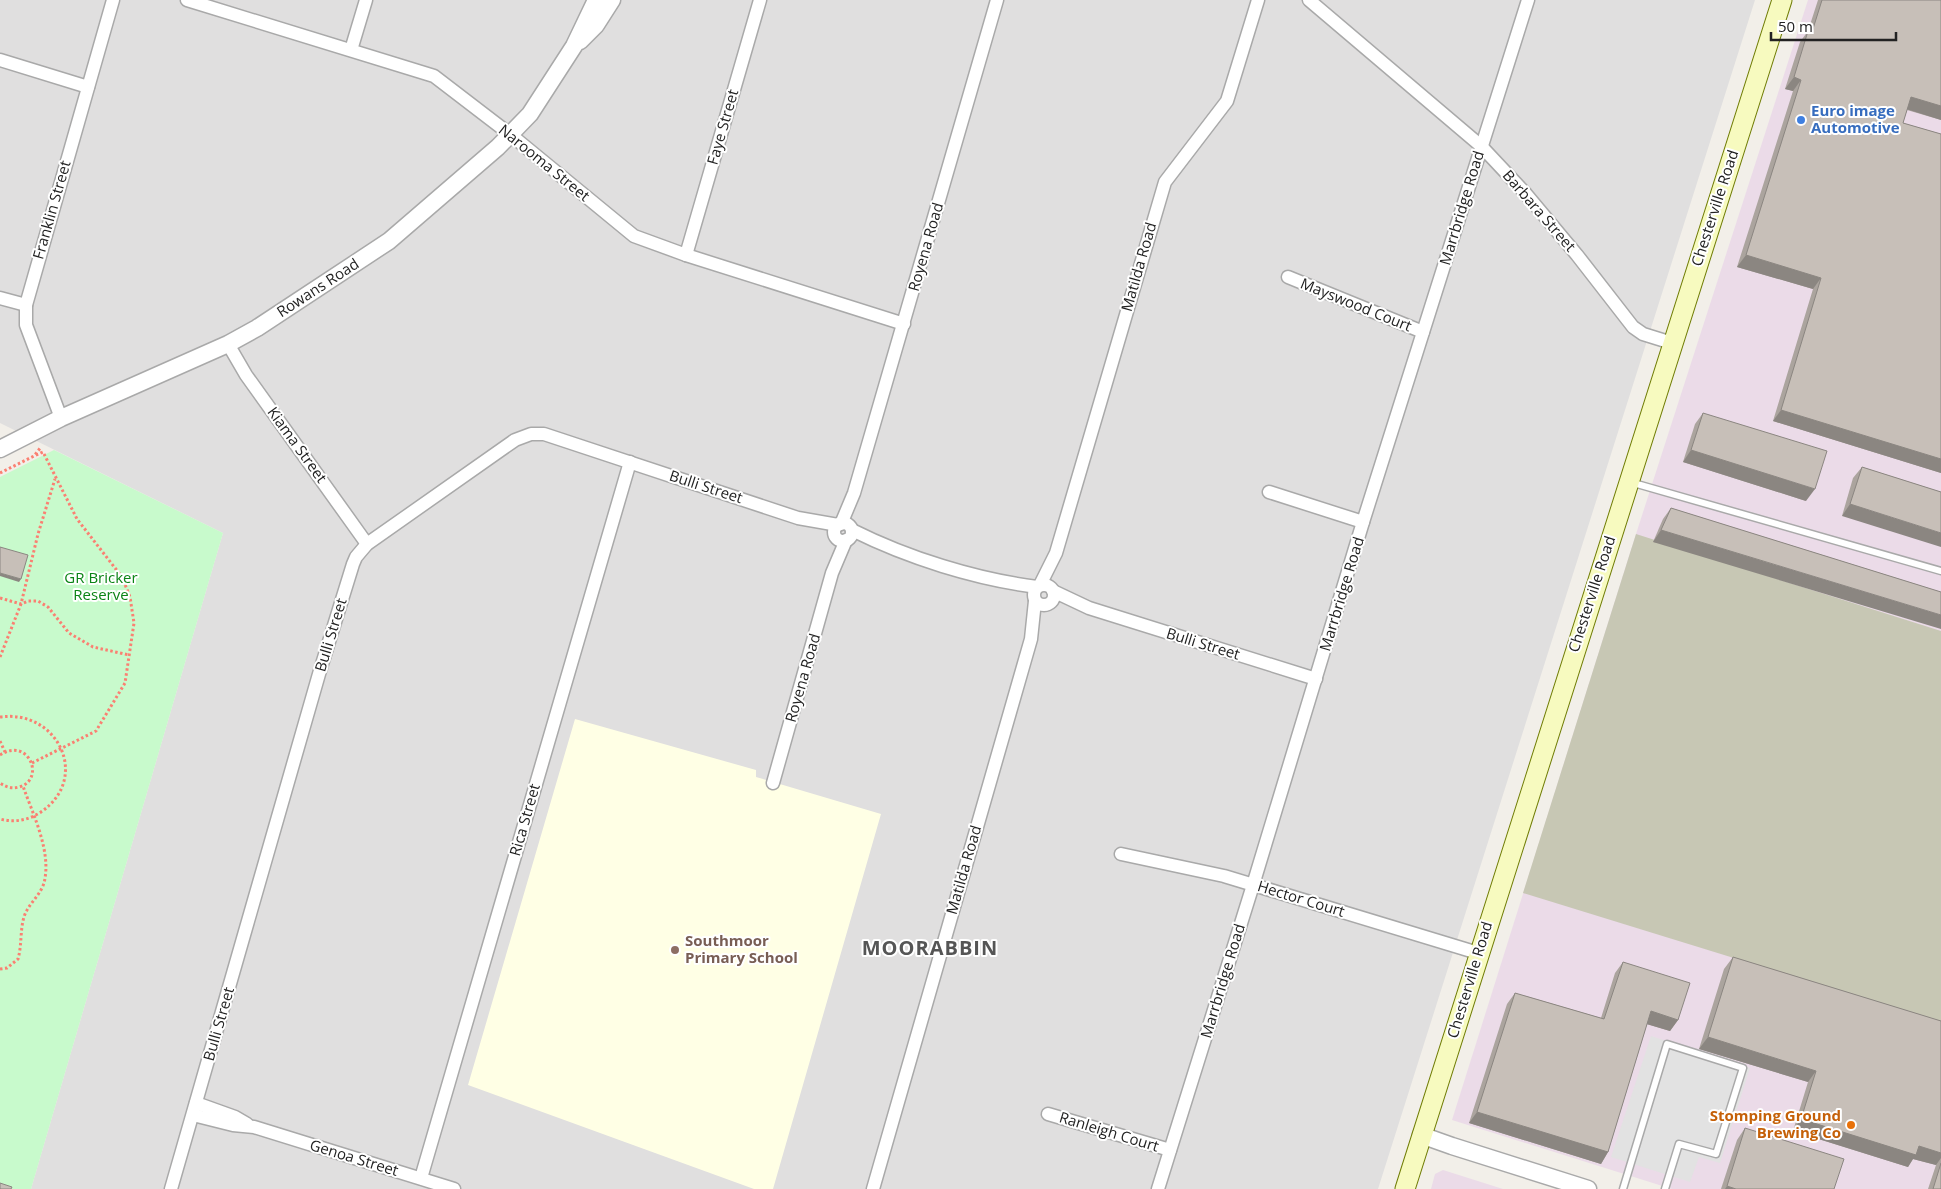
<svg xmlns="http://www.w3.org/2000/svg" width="1941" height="1189" font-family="'Open Sans',sans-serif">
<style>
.residential{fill:#e0dfdf}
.industrial{fill:#ebdbe8}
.education{fill:#ffffe5}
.construction{fill:#c7c7b4}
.park{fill:#c8facc}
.parking{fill:#e2e2e2}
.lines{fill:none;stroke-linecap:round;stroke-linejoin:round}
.service-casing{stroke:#a9a9a9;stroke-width:9}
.minor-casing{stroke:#a9a9a9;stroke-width:15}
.tertiary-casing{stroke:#a9a9a9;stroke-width:19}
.secondary-casing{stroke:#707d05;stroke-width:21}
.path{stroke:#fa8072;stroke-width:3;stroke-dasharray:2.5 2.5;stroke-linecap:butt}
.service{stroke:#fff;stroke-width:6}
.minor{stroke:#fff;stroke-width:12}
.tertiary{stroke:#fff;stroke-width:16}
.secondary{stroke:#f7fabf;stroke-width:19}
.wall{fill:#aba49e}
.shaded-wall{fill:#8b8681}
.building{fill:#c7bfb8;stroke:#8b8681}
.shop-dot{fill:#3f7fe0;stroke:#fff;stroke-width:2}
.education-dot{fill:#8d6e63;stroke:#fff;stroke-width:2}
.food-dot{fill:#e8710a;stroke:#fff;stroke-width:2}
.labels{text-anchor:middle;stroke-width:4;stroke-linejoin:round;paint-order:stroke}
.shop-label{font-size:15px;font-weight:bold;fill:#366cbe;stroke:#fff;text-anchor:start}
.street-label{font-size:15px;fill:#222;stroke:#fff}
.park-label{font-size:15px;fill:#0c8416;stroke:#fff}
.education-label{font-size:15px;font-weight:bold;fill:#785e54;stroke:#fff;text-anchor:start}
.food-label{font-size:15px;font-weight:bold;fill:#c56008;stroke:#fff;text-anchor:end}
.district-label{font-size:20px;font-weight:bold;letter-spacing:1px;fill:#555;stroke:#fff}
</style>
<rect width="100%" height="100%" fill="#f2efe9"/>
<!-- residential -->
<polygon class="residential" points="0,0 1755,0 1378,1189 31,1189 223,533 0,423"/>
<!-- industrial -->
<g class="industrial">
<polygon points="1808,0 1941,0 1941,1189 1672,1189 1452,1120 1636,534"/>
<polygon points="1443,1170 1503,1189 1431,1189 1435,1174"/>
</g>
<!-- education -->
<polygon class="education" points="575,719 756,770 756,777 881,814 773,1189 754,1189 468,1085"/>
<!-- construction -->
<polygon class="construction" points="1636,534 1941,631 1941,1022 1523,893"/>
<!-- park -->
<polygon class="park" points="54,450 223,533 31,1189 0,1189 0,477"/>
<!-- parking -->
<polygon class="parking" points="1651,1036 1750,1068 1720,1163 1699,1157 1690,1182 1611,1157"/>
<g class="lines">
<defs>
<g id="service">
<polyline points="1630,482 1941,571"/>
<polyline points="1623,1189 1667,1044 1743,1068 1716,1154 1679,1144 1665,1189"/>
</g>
<g id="minor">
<polyline points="187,0 434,76 511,135 634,236 686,255 904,324"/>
<polyline points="1309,0 1481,146 1526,194 1577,255 1633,327 1643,334 1672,343"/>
<polyline points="351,50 366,0"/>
<polyline points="0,60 88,87"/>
<polyline points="686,255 760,0"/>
<polyline points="1288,277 1423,332"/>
<polyline points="0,298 26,305"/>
<polyline points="228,344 246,375 367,544"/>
<polyline points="61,418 26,325 26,305 113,0"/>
<polyline points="1269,492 1363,522"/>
<circle cx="843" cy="532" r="9"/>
<polyline points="841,524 854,493 997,0"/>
<path d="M 852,530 C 908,558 975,579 1037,587"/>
<circle cx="1044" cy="595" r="10"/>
<polyline points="1040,585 1056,553 1165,182 1227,101 1258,0"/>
<polyline points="1053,591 1089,608 1316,679"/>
<polyline points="773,783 832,573 846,540"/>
<polyline points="1121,854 1224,876 1478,953"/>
<polyline points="196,1103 235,1117 247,1124"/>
<polyline points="1048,1114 1170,1150"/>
<polyline points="193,1115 233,1125 254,1127 454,1189"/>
<polyline points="421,1178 630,462"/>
<polyline points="171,1189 319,674 353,564 356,557 367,544 515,440 531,434 544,434 798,518 838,525"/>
<polyline points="873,1189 1031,639 1035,601"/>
<polyline points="1158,1189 1253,885 1363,522 1528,0"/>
</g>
<g id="tertiary">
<polyline points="580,41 596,25 612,0"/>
<polyline points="0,449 61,418 228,344 257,328 389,241 498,147 530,114 574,46 596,0"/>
<polyline points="1421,1135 1452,1146 1588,1189"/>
</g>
<polyline id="secondary" points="1405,1189 1782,0"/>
</defs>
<!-- service casing -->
<use href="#service" class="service-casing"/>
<!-- minor casing -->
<use href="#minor" class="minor-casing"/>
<!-- tertiary casing -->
<use href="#tertiary" class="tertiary-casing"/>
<!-- secondary casing -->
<use href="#secondary" class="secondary-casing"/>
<!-- path -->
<g class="path">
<polyline points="0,473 34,456 41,447"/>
<polyline points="0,598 21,604 28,601 38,601 48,607 69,633 93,647 129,655"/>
<polyline points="0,657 21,604 38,534 55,479"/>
<path d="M 0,717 C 58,709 91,778 41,812 C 29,820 14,823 0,819"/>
<polyline points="0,741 5,752"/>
<path d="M 0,755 C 29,736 46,780 19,787 C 12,789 6,787 0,783"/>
<polyline points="32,763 96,731 125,683 134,623 130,597 122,577 77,519 43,452 34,456"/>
<path d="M 0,969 L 7,968 L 18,959 C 22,945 20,930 24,917 C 28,904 40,896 44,883 C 52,852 33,815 23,786"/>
</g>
<!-- service -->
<use href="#service" class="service"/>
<!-- minor -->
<use href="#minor" class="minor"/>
<!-- tertiary -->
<use href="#tertiary" class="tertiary"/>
<!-- secondary -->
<use href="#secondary" class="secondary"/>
</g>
<!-- wall -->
<g class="wall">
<polygon points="1818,0 1941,0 1941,120 1907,110 1903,123 1941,134 1941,473 1773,421 1813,289 1737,267 1793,91 1785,89 1800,42 1808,31"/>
<polygon points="1703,413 1806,501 1683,462 1695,424"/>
<polygon points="1862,467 1941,492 1842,516 1853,478"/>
<polygon points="1671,508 1941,592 1653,542 1663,519"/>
<polygon points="1733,957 1941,1021 1941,1189 1928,1189 1936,1165 1913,1159 1908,1167 1793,1131 1808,1082 1699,1049 1724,969"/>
<polygon points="1623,962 1678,1020 1670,1031 1647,1024 1608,1152 1601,1164 1469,1123 1507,1004 1515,993 1601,1018 1615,973"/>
<polygon points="1745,1128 1834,1189 1721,1189 1737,1140"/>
</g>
<!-- shaded-wall -->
<g class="shaded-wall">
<polygon points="1794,77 1801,80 1793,91 1785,89"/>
<polygon points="1911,97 1941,106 1941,120 1903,108"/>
<polygon points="1746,255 1821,278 1813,289 1737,267"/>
<polygon points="1781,410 1941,459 1941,473 1773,421"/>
<polygon points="1691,450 1815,489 1806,501 1683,462"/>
<polygon points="1850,504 1941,533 1941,547 1842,516"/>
<polygon points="1661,530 1941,615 1941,629 1653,542"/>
<polygon points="0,573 21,579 19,582 0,576"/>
<polygon points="1651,1011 1678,1020 1670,1031 1643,1023"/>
<polygon points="1708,1037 1816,1071 1808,1082 1699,1049"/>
<polygon points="1477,1112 1608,1152 1601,1164 1469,1123"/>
<polygon points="1801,1119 1919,1146 1941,1153 1941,1158 1936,1165 1913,1159 1908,1167 1793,1131"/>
<polygon points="1727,1186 1736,1189 1725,1189"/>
</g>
<!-- building -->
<g class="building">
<polygon points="1822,0 1941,0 1941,106 1911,97 1903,123 1941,134 1941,459 1781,410 1821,278 1746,255 1801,80 1794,77 1808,31 1812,32"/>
<polygon points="1703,413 1827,451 1815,489 1691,450"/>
<polygon points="1862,467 1941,492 1941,533 1850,504"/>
<polygon points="1671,508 1941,592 1941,615 1661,530"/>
<polygon points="0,547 28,555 21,579 0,573"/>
<polygon points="1733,957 1941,1021 1941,1153 1919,1146 1916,1155 1801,1119 1816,1071 1708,1037"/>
<polygon points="1623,962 1690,983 1678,1020 1651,1011 1608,1152 1477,1112 1515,993 1604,1019"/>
<polygon points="1745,1128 1844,1159 1834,1189 1736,1189 1727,1186"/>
<polygon points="1941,1163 1941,1189 1933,1189"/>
<polygon points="0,1183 12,1187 11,1189 0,1189"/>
</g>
<!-- markers -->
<circle class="shop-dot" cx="1801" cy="120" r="5"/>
<circle class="education-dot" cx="675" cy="950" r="5"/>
<circle class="food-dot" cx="1851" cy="1125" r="5"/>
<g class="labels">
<!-- shop labels -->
<g class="shop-label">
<text x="1811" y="116">Euro image<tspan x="1811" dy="17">Automotive</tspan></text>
</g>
<!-- street labels -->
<g class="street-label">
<text transform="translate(723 127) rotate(-74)" y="5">Faye Street</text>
<text transform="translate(544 163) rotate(39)" y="5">Narooma Street</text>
<text transform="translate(1462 208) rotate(-73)" y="5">Marrbridge Road</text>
<text transform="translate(1715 208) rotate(-72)" y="5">Chesterville Road</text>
<text transform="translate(52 210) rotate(-74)" y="5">Franklin Street</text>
<text transform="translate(1539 211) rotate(49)" y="5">Barbara Street</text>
<text transform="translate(926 247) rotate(-74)" y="5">Royena Road</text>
<text transform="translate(1139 267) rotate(-74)" y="5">Matilda Road</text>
<text transform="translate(318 288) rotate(-33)" y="5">Rowans Road</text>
<text transform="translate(1356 305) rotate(22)" y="5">Mayswood Court</text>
<text transform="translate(297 445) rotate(54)" y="5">Kiama Street</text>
<text transform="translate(706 487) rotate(18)" y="5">Bulli Street</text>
<text transform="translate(1342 594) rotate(-73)" y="5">Marrbridge Road</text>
<text transform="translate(1592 594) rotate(-72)" y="5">Chesterville Road</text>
<text transform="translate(331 635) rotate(-73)" y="5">Bulli Street</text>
<text transform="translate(1203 644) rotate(17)" y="5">Bulli Street</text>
<text transform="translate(803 678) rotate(-74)" y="5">Royena Road</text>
<text transform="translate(525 820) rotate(-74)" y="5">Rica Street</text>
<text transform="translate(964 870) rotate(-74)" y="5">Matilda Road</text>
<text transform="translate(1301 899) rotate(17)" y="5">Hector Court</text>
<text transform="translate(1470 980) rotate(-73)" y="5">Chesterville Road</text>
<text transform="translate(1223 981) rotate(-73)" y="5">Marrbridge Road</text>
<text transform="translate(219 1024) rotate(-74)" y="5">Bulli Street</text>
<text transform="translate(1109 1132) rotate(17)" y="5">Ranleigh Court</text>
<text transform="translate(354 1158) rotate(17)" y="5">Genoa Street</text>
</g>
<!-- park labels -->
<g class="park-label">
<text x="101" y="583">GR Bricker<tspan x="101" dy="17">Reserve</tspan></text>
</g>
<!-- education labels -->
<g class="education-label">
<text x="685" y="946">Southmoor<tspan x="685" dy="17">Primary School</tspan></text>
</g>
<!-- food labels -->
<g class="food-label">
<text x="1841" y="1121">Stomping Ground<tspan x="1841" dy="17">Brewing Co</tspan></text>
</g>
<!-- district labels -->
<g class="district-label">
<text x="930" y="955">MOORABBIN</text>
</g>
</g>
<!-- scale -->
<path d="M1771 32v8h125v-8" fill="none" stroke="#222222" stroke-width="2.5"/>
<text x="1778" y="32" font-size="15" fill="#222222" stroke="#ffffff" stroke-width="4" paint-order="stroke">50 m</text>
</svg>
